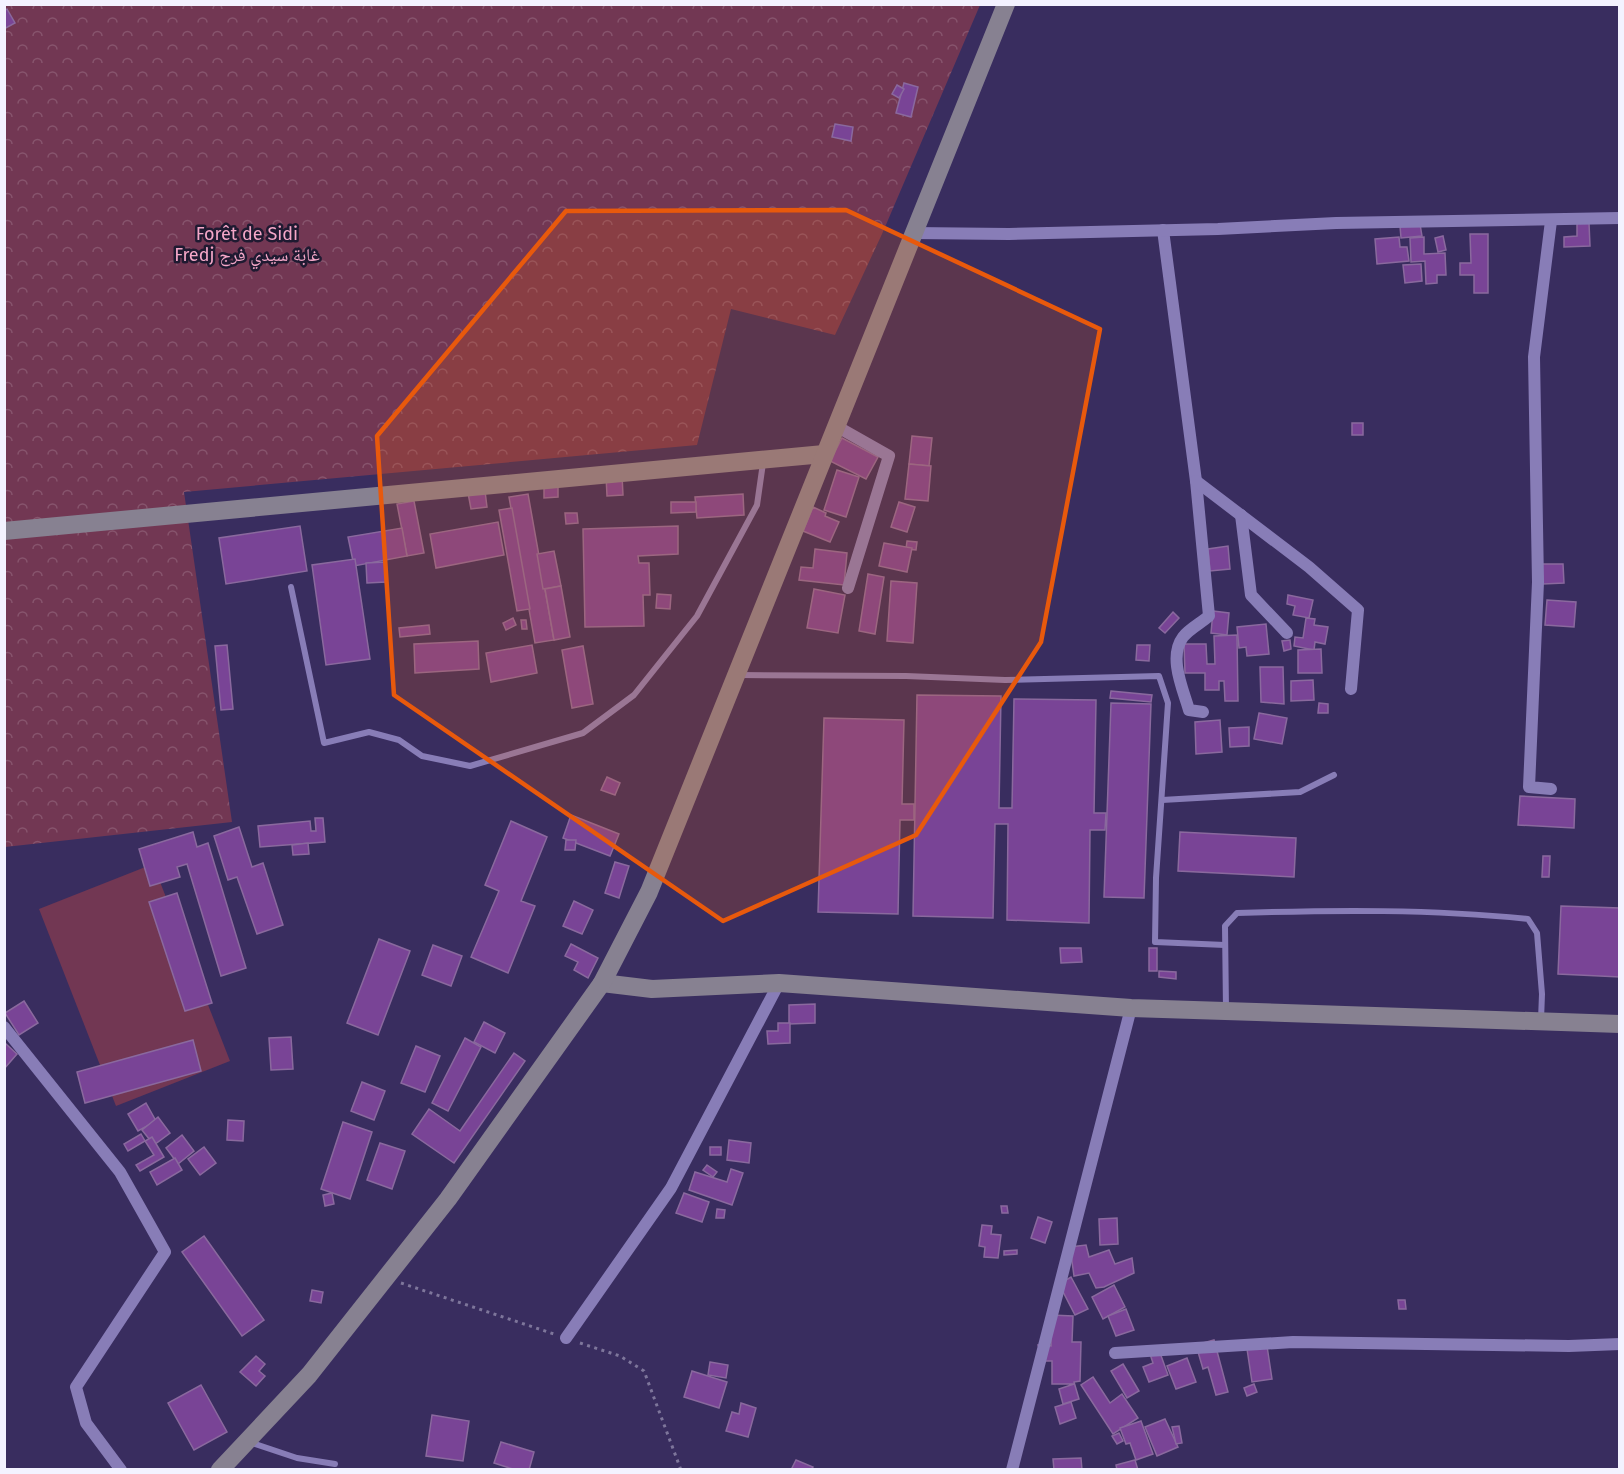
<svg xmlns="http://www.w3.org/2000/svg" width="1624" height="1474" font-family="'Fira Sans','Noto Naskh Arabic',sans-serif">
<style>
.forest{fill:url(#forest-crowns)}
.park{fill:#723753}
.building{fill:#794496;stroke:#8a699e;stroke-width:1.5}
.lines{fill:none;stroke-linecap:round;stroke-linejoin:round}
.path{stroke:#7e769b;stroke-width:3;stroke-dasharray:3 4.5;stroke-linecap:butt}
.lane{stroke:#887db7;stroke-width:6}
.street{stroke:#887db7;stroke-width:12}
.secondary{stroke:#878191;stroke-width:18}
.marked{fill:#e8590c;fill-opacity:0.2;stroke:#e8590c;stroke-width:4.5;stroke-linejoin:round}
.labels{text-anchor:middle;stroke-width:5;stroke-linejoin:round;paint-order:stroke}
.park-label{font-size:18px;fill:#f5a7c8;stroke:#1f1a31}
</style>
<defs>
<pattern id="forest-crowns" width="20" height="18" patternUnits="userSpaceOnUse" patternTransform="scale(1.5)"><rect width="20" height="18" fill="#723753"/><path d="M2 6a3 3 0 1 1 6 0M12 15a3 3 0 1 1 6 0" fill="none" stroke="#87546d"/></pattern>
</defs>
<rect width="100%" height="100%" fill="#392d5f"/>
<!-- forest -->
<polygon class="forest" points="4,5 980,5 882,234 835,335 731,309 697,445 184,492 232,822 5,847"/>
<!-- park -->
<polygon class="park" points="153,864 230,1061 116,1106 39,909"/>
<!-- building -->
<g class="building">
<polygon points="7,9 15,23 4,29 4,11"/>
<polygon points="904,83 918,87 911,117 896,113"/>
<polygon points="897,85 904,89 899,98 892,94"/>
<polygon points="835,124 853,127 851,141 832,137"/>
<polygon points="1577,223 1589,223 1590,246 1564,247 1564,237 1577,236"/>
<polygon points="1420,224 1422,236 1401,238 1400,226"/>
<polygon points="1470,234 1488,234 1488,293 1474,293 1474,275 1460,275 1460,263 1471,263"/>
<polygon points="1443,236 1446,250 1438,252 1435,238"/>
<polygon points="1399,237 1400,247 1407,247 1409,261 1377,264 1375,239"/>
<polygon points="1424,237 1424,254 1445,253 1446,275 1437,275 1437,283 1426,284 1425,261 1411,262 1410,238"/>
<polygon points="1421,264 1422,281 1405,283 1403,265"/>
<rect x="1352" y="423" width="11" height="12"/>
<polygon points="912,436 932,438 929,466 909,464"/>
<polygon points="842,438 878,457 866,479 830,461"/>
<polygon points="909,464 931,466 928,501 905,499"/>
<polygon points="837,470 859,477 846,517 824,510"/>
<polygon points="606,475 622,475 623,495 607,496"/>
<polygon points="558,478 558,497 544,498 544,479"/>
<polygon points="485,491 487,507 471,509 468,493"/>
<polygon points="528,494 554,640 535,643 509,497"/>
<polygon points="743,494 744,515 697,518 695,497"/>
<polygon points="414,501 424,553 407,556 397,504"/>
<polygon points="671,502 696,502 696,512 671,513"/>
<polygon points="899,502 915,507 907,532 891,527"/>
<polygon points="813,507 826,513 825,516 839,522 830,542 803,531"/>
<polygon points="512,508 530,609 517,611 499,510"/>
<polygon points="565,513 577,513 578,523 566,524"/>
<polygon points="498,522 504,555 436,568 430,534"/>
<polygon points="300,526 307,571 226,584 219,538"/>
<polygon points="678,526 678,554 638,556 639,563 649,563 650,595 643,595 644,626 585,627 583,529"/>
<polygon points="402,528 407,556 354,566 348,537"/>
<polygon points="907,541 917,542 916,550 906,549"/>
<polygon points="884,543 912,548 907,572 879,566"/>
<polygon points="1228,546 1230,569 1210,571 1208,549"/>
<polygon points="815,549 847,553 844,585 799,580 801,567 813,568"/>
<polygon points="554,551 561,586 543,589 537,554"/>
<polygon points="355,559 370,659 326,665 312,565"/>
<polygon points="385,562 386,582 367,583 366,563"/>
<polygon points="1542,564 1563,564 1564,583 1543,584"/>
<polygon points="868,574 884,577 875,634 859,631"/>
<polygon points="891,581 917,583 913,643 887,641"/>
<polygon points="561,586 570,637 554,640 545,589"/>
<polygon points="814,589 845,595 838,633 807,628"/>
<polygon points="657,594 671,595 670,609 656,608"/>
<polygon points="1288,595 1313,600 1309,618 1293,615 1295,606 1287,604"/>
<polygon points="1547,600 1576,602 1574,627 1545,625"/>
<polygon points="1213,611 1229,613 1227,635 1211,633"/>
<polygon points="1173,612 1179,618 1165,633 1159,628"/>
<polygon points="513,618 516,625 506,630 503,623"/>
<polygon points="1306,618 1315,619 1314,625 1328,627 1325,644 1315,642 1314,650 1294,646 1295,637 1303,638"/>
<polygon points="521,620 526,620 527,629 522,629"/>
<polygon points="1266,624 1269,654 1247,656 1246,647 1239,648 1237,627"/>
<polygon points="429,625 430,634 400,637 399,628"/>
<polygon points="1237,635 1238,701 1225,701 1224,681 1219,681 1219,690 1205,690 1205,673 1185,673 1184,644 1206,644 1207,664 1215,664 1214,636"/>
<polygon points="1290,640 1291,649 1284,651 1282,641"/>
<polygon points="478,641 479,669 415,673 414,644"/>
<polygon points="227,645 233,709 221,710 215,646"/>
<polygon points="532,645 537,673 491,682 486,653"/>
<polygon points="1137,645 1150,645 1149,661 1136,660"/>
<polygon points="583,646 593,704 572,708 562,650"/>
<polygon points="1321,649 1322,673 1298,673 1298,650"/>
<polygon points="1260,667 1283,667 1284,704 1261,702"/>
<polygon points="1313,680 1314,700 1291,701 1291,681"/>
<polygon points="1111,691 1152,695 1151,702 1110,698"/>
<polygon points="917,695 1001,696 999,808 1012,808 1014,699 1096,700 1094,813 1106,813 1105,830 1090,830 1089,923 1007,920 1008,824 995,824 993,918 913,916"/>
<polygon points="1111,703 1151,704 1144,898 1104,897"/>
<polygon points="1319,703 1328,704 1328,713 1318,713"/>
<polygon points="1259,713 1287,718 1282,744 1254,739"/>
<polygon points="824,718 904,720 902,804 914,804 914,820 900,820 898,914 818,912"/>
<polygon points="1220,720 1222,752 1196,754 1195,722"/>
<polygon points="1249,727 1249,746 1230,747 1229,728"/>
<polygon points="607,777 620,783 615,795 601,790"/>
<polygon points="1520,796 1575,799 1574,828 1518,825"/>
<polygon points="571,815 619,834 610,856 563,838"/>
<polygon points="315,818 323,818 325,842 260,847 258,826 310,821 311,831 316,831"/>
<polygon points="511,821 547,837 521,901 535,906 508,973 471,957 499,891 485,885"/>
<polygon points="239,827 252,867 263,863 283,925 257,934 237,877 228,880 214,836"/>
<polygon points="193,832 197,847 208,843 246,968 221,976 187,864 177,867 180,877 150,886 139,849"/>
<polygon points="1180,832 1296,838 1294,877 1178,871"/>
<polygon points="566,840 576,840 575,850 565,850"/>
<polygon points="308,843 309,854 293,855 292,845"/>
<polygon points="1543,856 1550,856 1549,877 1542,877"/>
<polygon points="615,862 629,866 619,898 605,893"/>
<polygon points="177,893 212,1003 185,1011 149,902"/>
<polygon points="574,901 593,910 582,934 563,926"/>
<polygon points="1561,906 1620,908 1620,977 1558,974"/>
<polygon points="379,939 410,951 378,1035 347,1023"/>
<polygon points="571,944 598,958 588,978 574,970 578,962 565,956"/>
<polygon points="433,945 462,956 451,986 422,975"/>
<polygon points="1060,948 1081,948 1082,962 1061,963"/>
<rect x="1149" y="948" width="8" height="23"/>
<polygon points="1159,971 1176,972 1176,979 1159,977"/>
<polygon points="24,1001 38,1023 19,1035 5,1013"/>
<polygon points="815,1004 815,1023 789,1024 789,1005"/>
<polygon points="484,1022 505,1033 495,1053 474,1042"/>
<polygon points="778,1023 790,1023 790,1043 768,1044 767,1031 778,1031"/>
<polygon points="291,1037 293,1069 271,1070 269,1038"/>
<polygon points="465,1038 481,1047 448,1111 432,1103"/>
<polygon points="193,1040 201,1071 85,1103 77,1072"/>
<polygon points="5,1043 17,1054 4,1069 4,1044"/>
<polygon points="416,1046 440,1056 425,1092 401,1083"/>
<polygon points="514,1053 525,1061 454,1163 412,1134 429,1109 460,1131"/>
<polygon points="362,1082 385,1091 374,1120 351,1111"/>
<polygon points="146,1103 156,1121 138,1131 128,1114"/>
<polygon points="158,1117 170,1133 154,1145 142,1130"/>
<polygon points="228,1120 244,1121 243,1141 227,1140"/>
<polygon points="343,1122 372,1132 350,1199 321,1189"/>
<polygon points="141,1134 145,1141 128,1151 124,1144"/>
<polygon points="182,1135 194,1151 178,1164 166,1148"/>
<polygon points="152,1137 164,1157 140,1171 136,1165 154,1155 145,1141"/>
<polygon points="729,1140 751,1143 749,1163 727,1160"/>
<polygon points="380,1143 405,1151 392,1189 367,1180"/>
<polygon points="204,1147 216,1163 200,1175 188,1159"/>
<rect x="710" y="1147" width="11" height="8"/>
<polygon points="175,1158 182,1170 157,1185 150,1172"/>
<polygon points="707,1165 717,1172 713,1177 703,1170"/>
<polygon points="731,1169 743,1173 732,1205 689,1190 695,1172 727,1182"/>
<polygon points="332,1193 334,1204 325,1206 323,1195"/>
<polygon points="684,1193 709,1202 702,1222 676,1213"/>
<polygon points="1001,1206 1007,1206 1008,1213 1002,1213"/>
<polygon points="717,1209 725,1210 724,1218 716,1218"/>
<polygon points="1038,1217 1052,1222 1045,1243 1031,1238"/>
<polygon points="1117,1218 1118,1244 1100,1245 1099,1219"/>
<polygon points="982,1225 992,1226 991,1234 1001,1235 998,1258 984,1257 985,1247 979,1246"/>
<polygon points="204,1236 264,1320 242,1336 182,1252"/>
<polygon points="1086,1245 1089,1257 1109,1250 1115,1264 1132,1258 1134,1273 1104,1287 1096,1288 1089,1273 1074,1276 1070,1247"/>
<polygon points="1017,1250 1017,1254 1004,1255 1004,1251"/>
<polygon points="1071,1277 1088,1309 1075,1315 1059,1284"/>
<polygon points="1114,1285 1125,1307 1103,1319 1092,1297"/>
<polygon points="312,1290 323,1292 321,1303 310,1301"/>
<polygon points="1398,1300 1405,1300 1406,1309 1399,1309"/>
<polygon points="1126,1309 1134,1330 1116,1336 1108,1316"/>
<polygon points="1051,1315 1073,1316 1072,1342 1081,1342 1080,1381 1074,1382 1079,1399 1063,1404 1059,1389 1074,1384 1052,1384 1052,1361 1043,1361 1038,1345 1051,1346"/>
<polygon points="1214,1340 1228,1392 1216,1395 1208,1367 1203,1369 1196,1345"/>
<polygon points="1267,1346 1272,1379 1252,1382 1247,1349"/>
<polygon points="1159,1350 1168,1375 1149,1382 1143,1367 1153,1363 1150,1354"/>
<polygon points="256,1356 265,1364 259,1371 265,1376 256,1386 240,1372"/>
<polygon points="1187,1358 1196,1382 1176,1389 1167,1366"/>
<polygon points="710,1362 728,1365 726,1378 708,1375"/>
<polygon points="1123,1364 1139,1391 1127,1398 1111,1371"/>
<polygon points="692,1371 727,1382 719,1408 684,1397"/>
<polygon points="1093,1377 1110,1403 1122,1394 1138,1418 1113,1434 1081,1385"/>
<polygon points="1254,1384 1257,1392 1247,1396 1244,1388"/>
<polygon points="201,1385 227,1432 194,1450 168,1403"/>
<polygon points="1071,1402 1076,1418 1060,1424 1055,1407"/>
<polygon points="741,1403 756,1408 748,1437 726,1431 732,1412 739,1414"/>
<polygon points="432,1415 469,1421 463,1461 426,1456"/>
<polygon points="1165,1419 1178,1447 1157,1456 1145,1427"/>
<polygon points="1141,1421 1153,1454 1136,1460 1130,1443 1126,1444 1120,1428"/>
<polygon points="1179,1426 1182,1443 1176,1444 1172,1427"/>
<polygon points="1119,1433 1123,1441 1117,1444 1112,1436"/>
<polygon points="501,1442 534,1452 529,1470 516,1470 494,1463"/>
<polygon points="1081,1458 1082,1470 1054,1470 1053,1459"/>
<polygon points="796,1460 813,1467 811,1470 791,1470"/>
<polygon points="1135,1460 1138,1470 1117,1470 1116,1465"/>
</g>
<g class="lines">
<!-- path -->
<g class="path">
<polyline points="401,1283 554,1334"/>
<polyline points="580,1343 620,1356 644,1371 681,1470"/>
</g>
<!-- lane -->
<g class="lane">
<polyline points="291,587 324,743 369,732 399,740 422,756 470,766 583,733 634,695 697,616 757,505 763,463"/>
<polyline points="739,675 906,676 1005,680 1159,676 1168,703 1156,878 1155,942 1225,945"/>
<polyline points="1162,800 1300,792 1334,775"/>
<path d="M 1226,1010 L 1225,926 L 1237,913 C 1334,910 1432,909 1528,919 L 1537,933 L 1542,994 L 1541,1020"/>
<polyline points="249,1442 297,1458 335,1464"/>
</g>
<!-- street -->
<g class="street">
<polyline points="1551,221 1534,357 1538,582 1529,787 1551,789"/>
<path d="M 1163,230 L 1196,481 L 1209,616 C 1201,623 1189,629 1183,637 C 1168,657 1183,689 1189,710 L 1203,712"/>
<polyline points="913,233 1009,234 1218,229 1336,223 1620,218"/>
<polyline points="836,426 889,456 848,588"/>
<polyline points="1196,481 1309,567 1358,610 1351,689"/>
<polyline points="1241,515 1251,595 1287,633"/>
<polyline points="4,1027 120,1172 165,1252 76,1387 86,1423 121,1470"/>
<polyline points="566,1338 671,1188 779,983"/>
<polyline points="1115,1353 1293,1342 1569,1346 1620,1344"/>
<polyline points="1012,1470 1131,1008"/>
</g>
<!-- secondary -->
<g class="secondary">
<polyline points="4,531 824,454"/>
<polyline points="602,983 652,989 779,983 1131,1008 1620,1024"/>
<polyline points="220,1470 309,1375 448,1199 602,983 649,892 1006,4"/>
</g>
</g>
<!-- marked area -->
<path class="marked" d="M 846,210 L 1100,329 L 1041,642 L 916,835 L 723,921 L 394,695 L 377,436 L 566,211 Z"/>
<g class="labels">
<!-- park labels -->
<g class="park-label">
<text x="247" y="240">Forêt de Sidi<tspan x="247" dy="21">Fredj غابة سيدي فرج</tspan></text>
</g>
</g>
<!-- border -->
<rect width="1624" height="1474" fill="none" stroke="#f3f2ff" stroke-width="12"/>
</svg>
